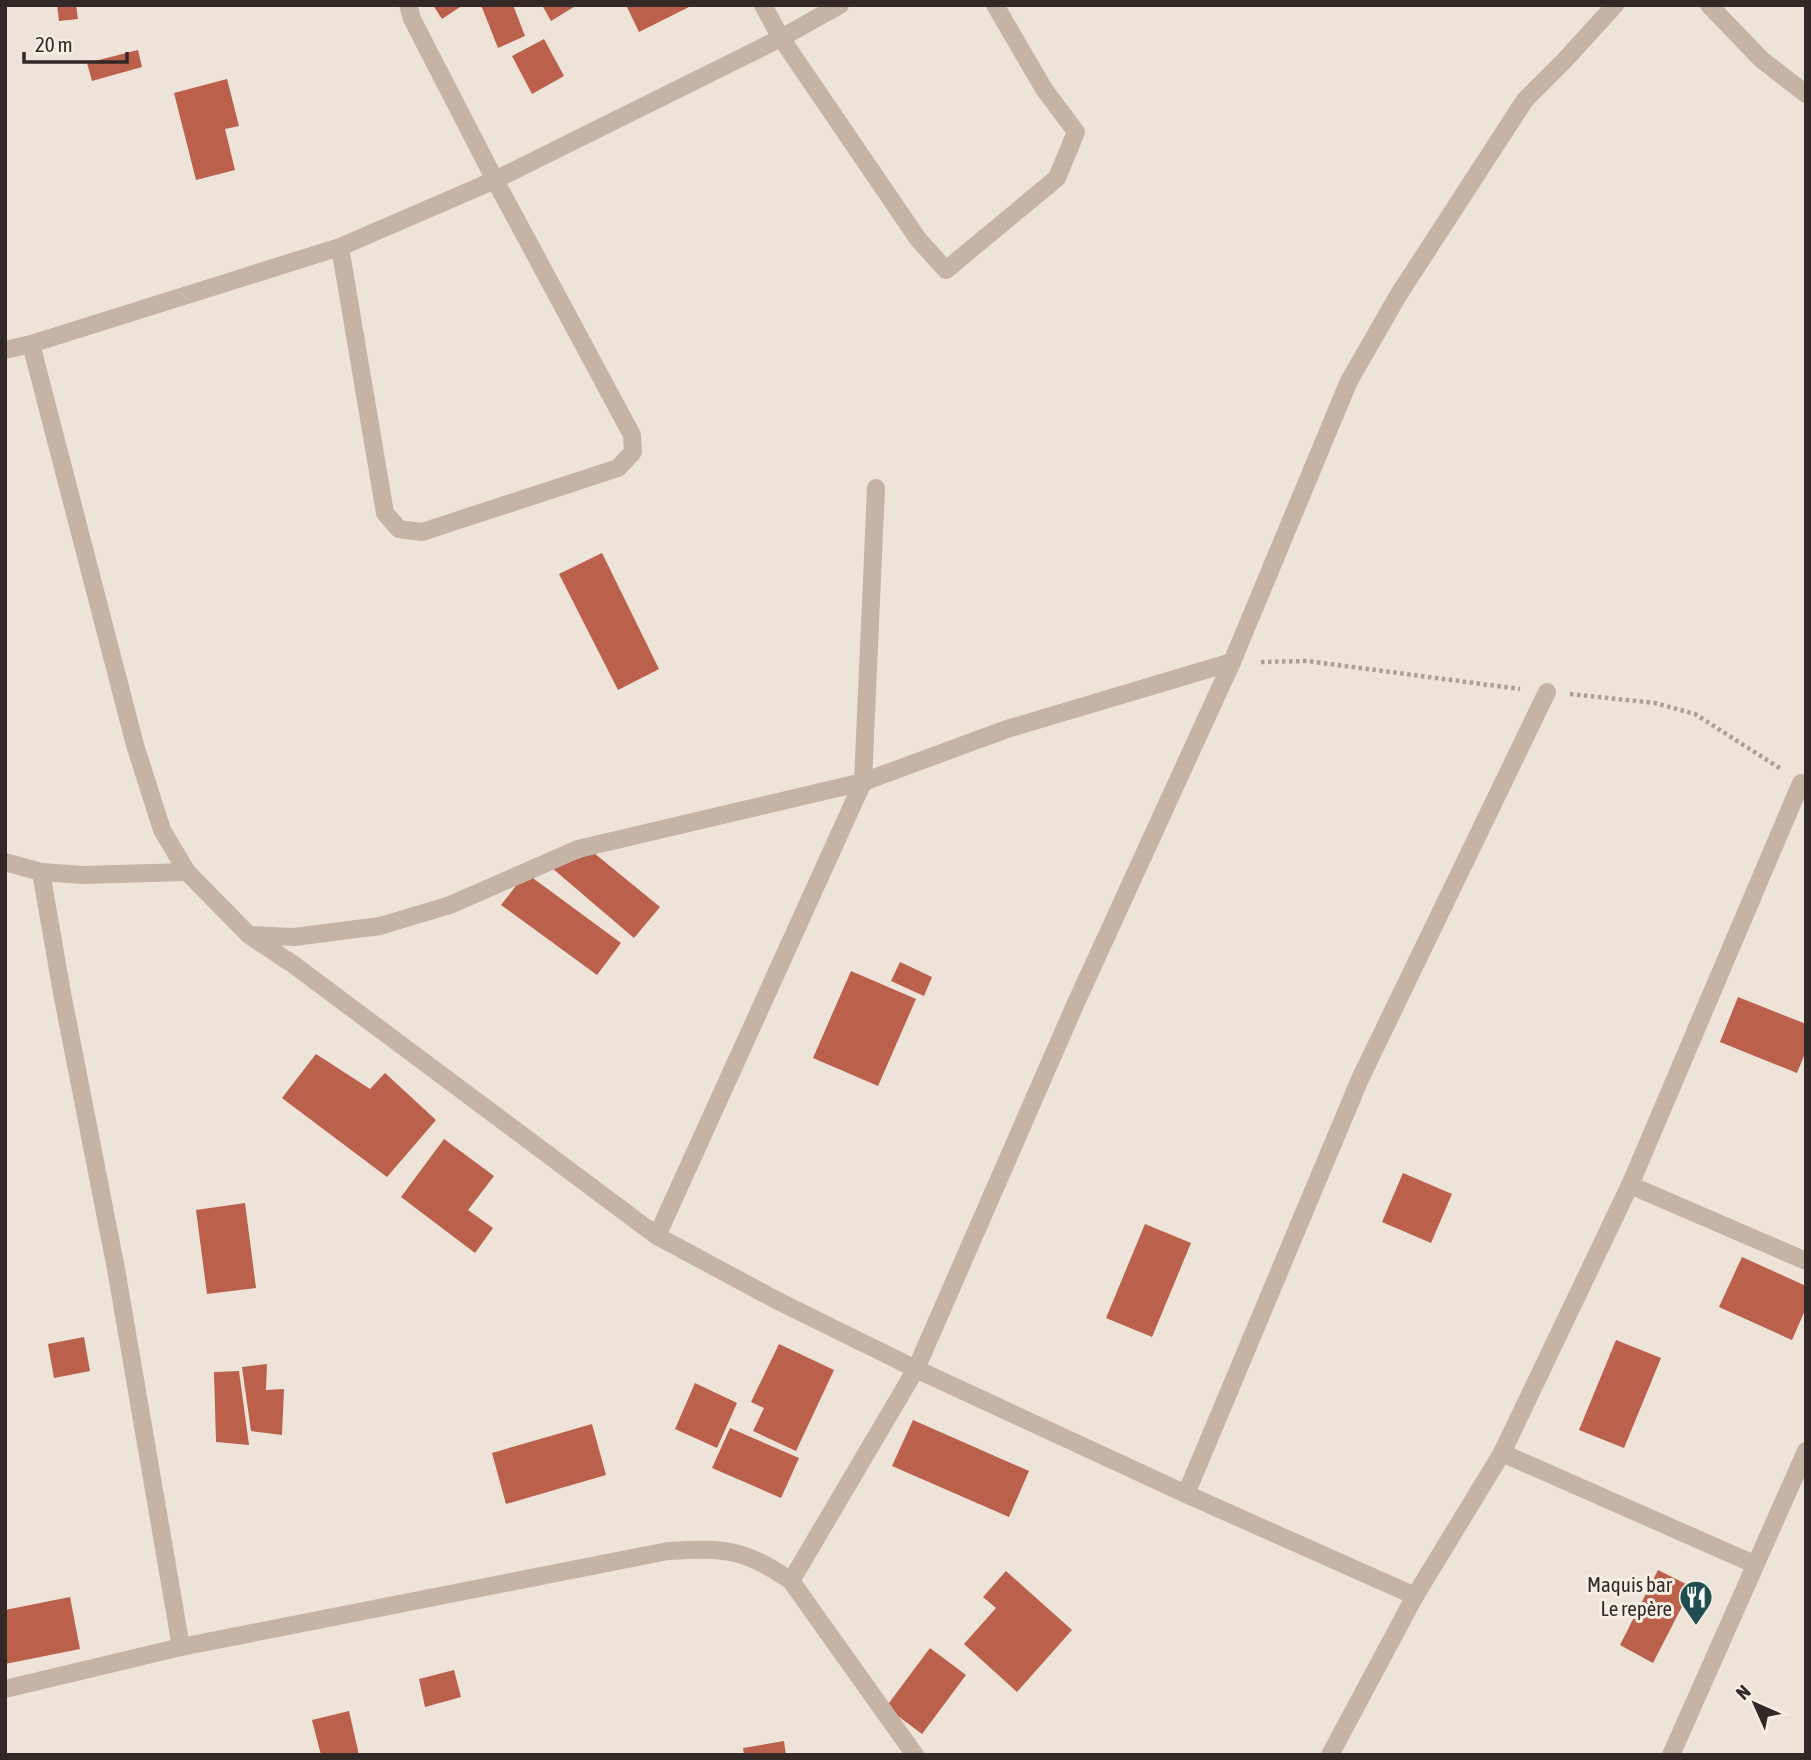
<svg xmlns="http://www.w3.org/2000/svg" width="1811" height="1760" font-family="'Asap Condensed',sans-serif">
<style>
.building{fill:#ba604b}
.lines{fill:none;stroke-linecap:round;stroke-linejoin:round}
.path{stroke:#b09d91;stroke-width:4.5;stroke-dasharray:3.5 3.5;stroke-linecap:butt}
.street{stroke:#c5b3a6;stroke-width:18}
.labels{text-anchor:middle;stroke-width:6;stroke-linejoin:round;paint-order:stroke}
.poi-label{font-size:21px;fill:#322926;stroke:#f6ede4;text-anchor:end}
</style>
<rect width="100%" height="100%" fill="#eee3d9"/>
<!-- building -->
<g class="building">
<polygon points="57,5 76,5 78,19 59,21"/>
<polygon points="433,5 463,5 442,19"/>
<polygon points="481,5 513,5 525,36 498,48"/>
<polygon points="542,5 577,5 551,21"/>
<polygon points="626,5 693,5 639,32"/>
<polygon points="544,39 564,76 532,94 512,56"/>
<polygon points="138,50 142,67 92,81 87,63"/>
<polygon points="227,79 239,126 225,129 235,170 196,180 174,93"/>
<polygon points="602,553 659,669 618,690 559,574"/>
<polygon points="594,853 660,907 634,938 552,868"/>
<polygon points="526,873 621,943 597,975 501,905"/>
<polygon points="900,962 932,977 924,996 891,981"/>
<polygon points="851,971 916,999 878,1086 813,1058"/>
<polygon points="1738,997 1806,1024 1806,1051 1797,1073 1720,1042"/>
<polygon points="316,1054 370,1089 385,1073 436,1120 387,1177 282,1098"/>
<polygon points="444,1139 494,1176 468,1210 493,1228 475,1253 401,1197"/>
<polygon points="1403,1173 1452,1194 1431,1243 1382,1222"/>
<polygon points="245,1203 256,1288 207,1294 196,1210"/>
<polygon points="1145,1224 1191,1243 1152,1337 1106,1318"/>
<polygon points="1742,1257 1806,1286 1806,1308 1792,1340 1719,1307"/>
<polygon points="84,1337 90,1371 54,1378 48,1344"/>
<polygon points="1616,1340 1661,1358 1624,1448 1579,1430"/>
<polygon points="779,1344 834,1370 796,1451 753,1431 764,1408 751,1402"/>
<polygon points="267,1364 266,1390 284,1389 282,1435 251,1431 242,1367"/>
<polygon points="239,1371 249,1445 216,1442 214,1372"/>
<polygon points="695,1383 737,1403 717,1448 675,1429"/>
<polygon points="913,1420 1029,1471 1009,1517 892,1466"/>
<polygon points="592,1424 606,1475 506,1504 492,1453"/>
<polygon points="730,1428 799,1458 781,1498 712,1468"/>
<polygon points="1658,1570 1692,1587 1653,1663 1620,1645"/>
<polygon points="1006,1571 1072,1630 1017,1692 964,1644 996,1608 983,1597"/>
<polygon points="70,1597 80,1649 5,1664 5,1610"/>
<polygon points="930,1648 966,1675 922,1734 886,1707"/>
<polygon points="454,1670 461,1697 425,1707 419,1679"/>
<polygon points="349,1711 359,1755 321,1755 312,1720"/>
<polygon points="784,1741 786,1755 744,1755 743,1748"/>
</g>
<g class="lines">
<!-- path -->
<g class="path">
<polyline points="1261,662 1307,661 1520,689"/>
<polyline points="1570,694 1655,703 1695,714 1781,769"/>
</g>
<!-- street -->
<g class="street">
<polyline points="763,5 781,38 918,239 946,270 1057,178 1076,132 1044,89 995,5"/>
<polyline points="1709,5 1762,60 1806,94"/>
<polyline points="340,247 385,513 399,529 422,532 618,468 633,452 632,435 495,180 412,19 408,5"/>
<polyline points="31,344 135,745 162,830 187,872 249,935 294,965 657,1236 780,1302 916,1369 1186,1494 1415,1596"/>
<polyline points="5,350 31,344 340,247 495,180 781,38 840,5"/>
<polyline points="5,862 41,872 83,875 187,872"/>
<polyline points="41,872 62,993 116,1269 181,1647"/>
<polyline points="249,935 294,937 380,926 450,905 578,849 863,782 1007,729 1232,662"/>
<polyline points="1630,1185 1806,1261"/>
<polyline points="657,1236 863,782 876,488"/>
<polyline points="1502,1453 1754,1564"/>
<polyline points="1186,1494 1360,1079 1547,692"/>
<polyline points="791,1581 916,1369 1075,1005 1232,662 1349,381 1399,294 1525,100 1565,60 1615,5"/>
<path d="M 5,1689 L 181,1647 L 668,1551 C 724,1548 744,1548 791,1581 L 915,1755"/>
<polyline points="1330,1755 1415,1596 1502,1453 1630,1185 1801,783"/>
<polyline points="1671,1755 1806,1451"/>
</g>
</g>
<!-- icons -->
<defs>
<symbol id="restaurant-pin" viewBox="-11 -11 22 30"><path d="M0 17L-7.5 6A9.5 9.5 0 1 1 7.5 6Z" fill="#204e4f" stroke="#f6ede4"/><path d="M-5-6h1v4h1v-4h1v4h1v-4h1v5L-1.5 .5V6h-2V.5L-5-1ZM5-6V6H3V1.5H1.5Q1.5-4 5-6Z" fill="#fff"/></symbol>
</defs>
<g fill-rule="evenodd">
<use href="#restaurant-pin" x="1677" y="1578" width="38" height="52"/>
</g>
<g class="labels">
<!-- poi labels -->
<g class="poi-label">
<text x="1672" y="1592">Maquis bar<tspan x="1672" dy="24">Le repère</tspan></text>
</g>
</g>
<!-- border -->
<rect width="1811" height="1760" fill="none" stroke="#322926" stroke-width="14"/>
<!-- north arrow -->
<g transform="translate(1755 1704) rotate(315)" stroke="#f6ede4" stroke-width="5" paint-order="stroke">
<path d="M0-5L12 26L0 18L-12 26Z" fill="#322926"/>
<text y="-10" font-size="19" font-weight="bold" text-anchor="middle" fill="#322926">N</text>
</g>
<!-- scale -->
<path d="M24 52v10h103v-10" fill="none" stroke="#322926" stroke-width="3.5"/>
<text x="35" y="52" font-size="21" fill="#322926" stroke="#f6ede4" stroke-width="5" paint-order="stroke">20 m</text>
</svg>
